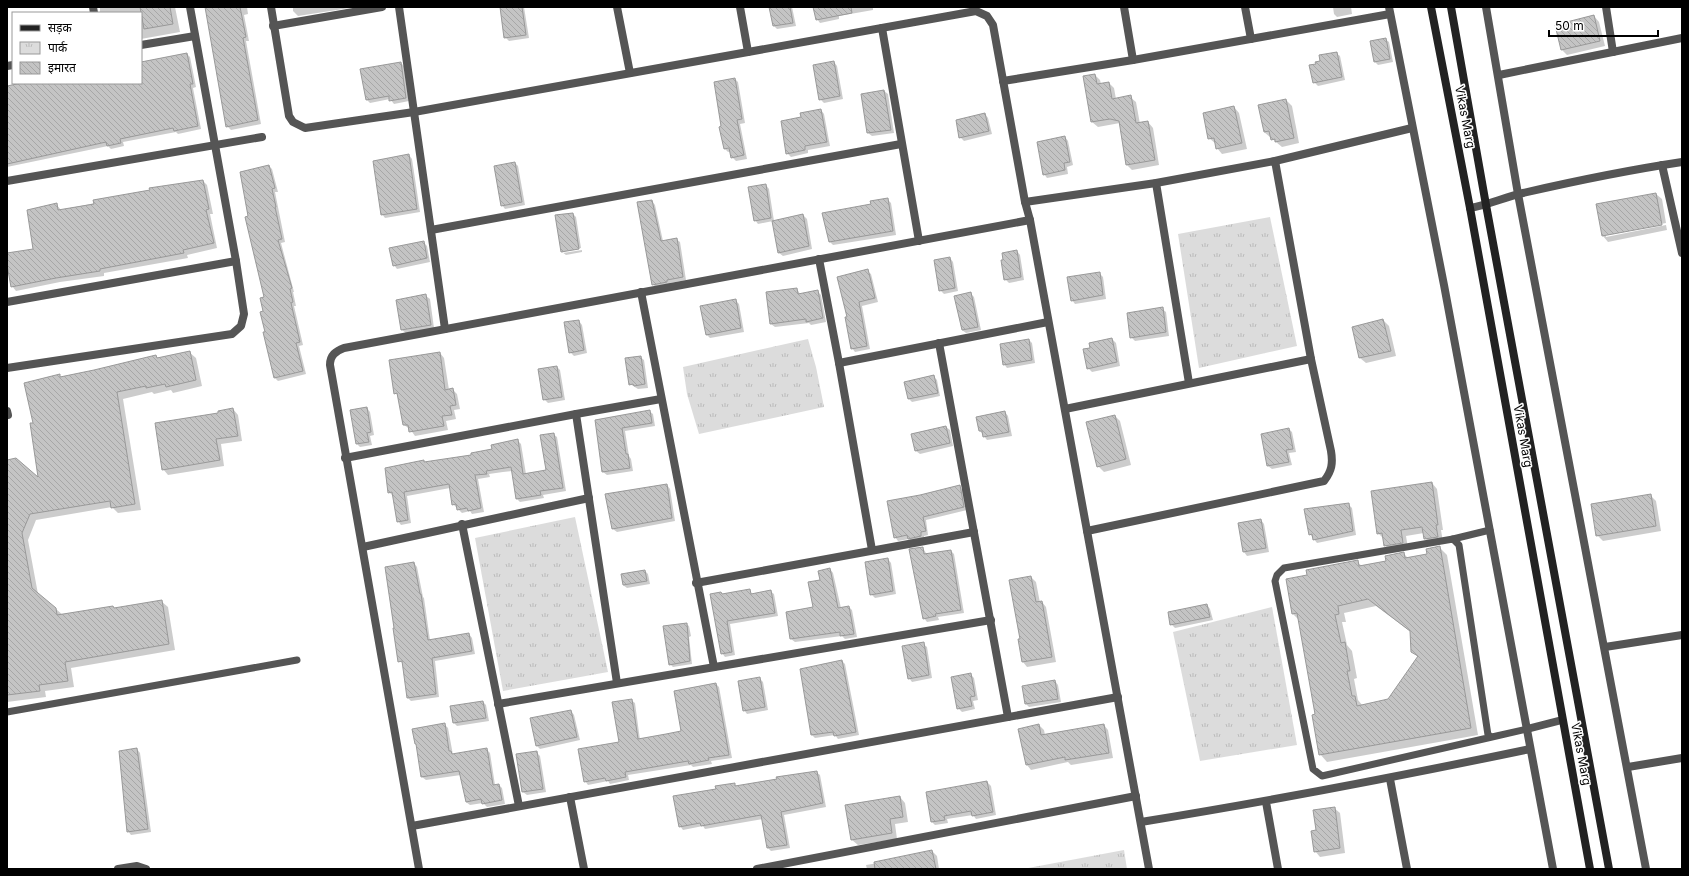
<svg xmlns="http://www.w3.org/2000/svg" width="1689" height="876" font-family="Inter,'Noto Sans Devanagari',sans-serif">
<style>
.park{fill:url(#park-tufts)}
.shadow{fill:#0003;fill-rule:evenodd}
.building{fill:url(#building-back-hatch);stroke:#999;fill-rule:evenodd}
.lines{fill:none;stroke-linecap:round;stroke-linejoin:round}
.service{stroke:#555;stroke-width:7}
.minor{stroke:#555;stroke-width:8}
.tertiary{stroke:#555;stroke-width:8}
.secondary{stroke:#222;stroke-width:8}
.labels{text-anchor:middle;stroke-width:3;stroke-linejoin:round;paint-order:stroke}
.street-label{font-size:12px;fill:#000;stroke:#fff}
</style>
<defs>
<pattern id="park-tufts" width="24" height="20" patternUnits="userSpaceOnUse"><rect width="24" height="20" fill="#dcdcdc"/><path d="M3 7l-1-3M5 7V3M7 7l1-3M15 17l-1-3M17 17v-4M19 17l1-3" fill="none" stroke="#bbb"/></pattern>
<pattern id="building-back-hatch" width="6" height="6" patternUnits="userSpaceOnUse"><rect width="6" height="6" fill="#c4c4c4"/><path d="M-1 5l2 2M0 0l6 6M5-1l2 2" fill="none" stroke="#a7a7a7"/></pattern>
</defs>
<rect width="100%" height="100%" fill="#fff"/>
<!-- park -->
<g class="park">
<polygon points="1270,217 1297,346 1199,368 1178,234"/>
<polygon points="808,339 816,367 824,407 699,434 687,394 683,367"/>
<polygon points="575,517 608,672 503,691 475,538"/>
<polygon points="1272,607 1297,745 1200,761 1173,632"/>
<polygon points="1124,850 1127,869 1023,869"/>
</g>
<!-- shadow -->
<g class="shadow">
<polygon points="100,7 175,7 180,32 141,39 141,13 100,13"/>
<polygon points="206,7 247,7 248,14 244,15 249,41 246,41 261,124 231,130 227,126"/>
<polygon points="293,7 356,7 298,16 293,11"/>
<polygon points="501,7 524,7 529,38 509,41 505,37"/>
<polygon points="770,7 792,7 796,26 777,29 774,26"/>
<polygon points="814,7 873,7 873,10 839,16 839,19 820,23 817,19"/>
<polygon points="1333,7 1351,7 1352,14 1337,17 1334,14"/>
<polygon points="1594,16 1599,22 1605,46 1567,55 1562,50"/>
<polygon points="1385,39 1389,42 1393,62 1378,65 1375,62"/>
<polygon points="1336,53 1340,56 1345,80 1318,86 1314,82 1317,65"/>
<polygon points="187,54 190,57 196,87 193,88 201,129 178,134 176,132 123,142 124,146 111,149 108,146 7,167 7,87 29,83 141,83 141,63"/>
<polygon points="834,62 837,66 843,99 824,103 820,99"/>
<polygon points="401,63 404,66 409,101 394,104 390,99 370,103 366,99"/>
<polygon points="1095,75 1100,80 1101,84 1109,83 1114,88 1116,99 1130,97 1136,102 1140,124 1148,122 1153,128 1159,165 1132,170 1127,165 1120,123 1098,127 1092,122 1084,77"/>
<path d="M 735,79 L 738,82 L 745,123 L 740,124 L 747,159 L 736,161 L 732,157 L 731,151 L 728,152 L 724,148 L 722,127 ZM 726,147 L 734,148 L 726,149 Z"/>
<polygon points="884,91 888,94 894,133 872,136 868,133"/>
<polygon points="1286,100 1292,106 1299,143 1282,147 1264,132"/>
<polygon points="1234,107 1239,113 1247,149 1222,154 1217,148 1216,144 1209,138"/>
<polygon points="821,110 824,114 830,146 808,150 808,153 791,157 787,153 802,118"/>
<polygon points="985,114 988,118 992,134 964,141 960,137"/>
<polygon points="1065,137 1068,141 1073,165 1067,167 1068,174 1047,178 1044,174"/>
<polygon points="409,155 412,159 420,212 385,218 382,214"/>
<polygon points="515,163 518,166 525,205 505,209 502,205"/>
<polygon points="269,166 272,169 278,192 275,192 285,242 281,243 294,292 293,292 296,306 294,306 303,345 299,346 306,374 278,381 275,378 266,332 265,297 250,217"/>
<polygon points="203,181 207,185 213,214 210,214 217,248 187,255 188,258 104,273 104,276 60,282 16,291 12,286 7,254 34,249 56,204 61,210"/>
<polygon points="766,185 769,189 774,221 803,215 807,219 812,249 783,256 779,253 773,221 758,224 755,220"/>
<polygon points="1656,194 1662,199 1666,223 1606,235 1606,237 1666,225 1667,230 1608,242 1603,236 1597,205"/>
<polygon points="887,199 891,203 896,235 833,245 830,242 872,205"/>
<polygon points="652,201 655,205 663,241 676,239 680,242 686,280 670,283 670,285 656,288 653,284"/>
<polygon points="573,214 576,217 581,248 563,251 563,253 582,250 582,252 566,255 562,252"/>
<polygon points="423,242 427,246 430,262 397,269 394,265"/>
<polygon points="1017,251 1020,255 1024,280 1009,283 1005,279"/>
<polygon points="950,258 953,262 958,291 944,294 940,290"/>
<polygon points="867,271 871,274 878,302 862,306 870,349 855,352 852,348 847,318"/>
<polygon points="1099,273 1103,277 1106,299 1075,304 1072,300"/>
<polygon points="797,289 800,294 817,291 821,295 826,322 811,325 809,323 775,327 771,324"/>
<polygon points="970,293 974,297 981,330 966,333 962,330"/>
<polygon points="426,296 430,299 434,328 406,333 402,330 397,301"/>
<polygon points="735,300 739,304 744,332 710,338 706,334"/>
<polygon points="1162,309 1166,312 1169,336 1135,341 1131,337"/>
<polygon points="1383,320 1389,326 1396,356 1366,363 1360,358"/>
<polygon points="579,321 582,325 587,353 574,356 570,352"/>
<polygon points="1112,339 1116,343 1120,366 1092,372 1088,368"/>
<polygon points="1029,340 1032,343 1035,363 1007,368 1004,364"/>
<polygon points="189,352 196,358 202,386 173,393 171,390 154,394 152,392 123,399 141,510 118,513 112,507 36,520 28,540 38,594 63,615 113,607 115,609 161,601 168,607 175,650 71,668 74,687 45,691 46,697 7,702 7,461 40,480 35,424 59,375 62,378 156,356 159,359"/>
<polygon points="440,353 444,358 449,390 452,389 457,394 460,409 454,410 456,419 446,421 448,430 415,436 410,429 404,425 399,396 395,393"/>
<polygon points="640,357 644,360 648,388 638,389 630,384"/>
<polygon points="557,367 560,370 565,400 548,403 544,399"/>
<polygon points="934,377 937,380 940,396 912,402 908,398"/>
<polygon points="367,408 370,412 374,435 370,436 372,445 360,447 357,444"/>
<polygon points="233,409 238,415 242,441 221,444 224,466 168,475 163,469"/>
<polygon points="649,411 653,414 655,426 625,431 629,456 631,459 633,471 607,475 603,472 596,421"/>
<polygon points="1005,412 1008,416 1012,436 987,440 980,431"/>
<polygon points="1115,416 1120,421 1131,465 1104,472 1098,466"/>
<polygon points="946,427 950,430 953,446 920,454 916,451"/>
<polygon points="1289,429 1292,432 1296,452 1289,453 1292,465 1272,469 1268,466"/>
<polygon points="553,434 557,437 566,491 543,495 544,498 520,502 517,499 512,471 503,472 489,474 490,477 478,479 484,512 472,514 470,511 462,513 453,504 450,488 407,496 411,523 401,525 398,521 393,496 389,492 424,461 426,463 472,455 493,450 517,440 521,444 526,474 547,471"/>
<polygon points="1432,483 1437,489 1443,530 1441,530 1443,542 1431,544 1425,538 1424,533 1406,536 1408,548 1390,551 1385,545 1383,538 1378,533"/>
<polygon points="667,485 670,489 675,521 617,532 613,529 607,495"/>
<polygon points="959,486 963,490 967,510 926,520 928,535 924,536 924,539 912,542 909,539 898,541 895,537 920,496"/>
<polygon points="1651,496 1656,501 1661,531 1603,541 1597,535"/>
<polygon points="1348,504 1352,508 1356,535 1317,543 1310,534"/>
<polygon points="1261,520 1264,524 1269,552 1247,556 1244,552 1239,524"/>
<path d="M 1439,547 L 1447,555 L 1478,735 L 1327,762 L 1320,754 L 1316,715 L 1300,621 L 1293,614 L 1287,580 L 1309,576 L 1357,562 L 1362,566 L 1387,562 L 1404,554 L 1408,558 L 1428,555 ZM 1376,606 L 1411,632 L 1412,651 L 1418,657 L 1389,700 L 1363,706 L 1358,700 L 1354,679 L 1357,678 L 1352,651 L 1347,645 L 1342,622 L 1346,622 L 1344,613 Z"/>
<polygon points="923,548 927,555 951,551 954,554 964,613 938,617 939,620 927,622 924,618"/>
<polygon points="888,559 891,563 896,594 875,598 871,594"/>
<polygon points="414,563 417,567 423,597 424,598 430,640 469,634 472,638 475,654 435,661 439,697 411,701 408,698 404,664 399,661"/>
<polygon points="830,569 833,573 841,608 849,607 852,610 857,637 845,639 842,636 795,642 791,639 815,608 821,580"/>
<polygon points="645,571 648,574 650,584 627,588 623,585"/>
<polygon points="1031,577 1036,582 1040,603 1042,602 1046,607 1056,662 1027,667 1023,662 1021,640"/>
<polygon points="749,590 753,595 770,591 774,594 778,616 730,624 735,655 725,657 722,653 721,593 723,594"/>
<polygon points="1207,605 1210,609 1213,620 1175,628 1171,624"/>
<polygon points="686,624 689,626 691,636 689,637 692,664 673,667 670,664"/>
<polygon points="923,644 927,647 932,678 912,682 909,678"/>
<polygon points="842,661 845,664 859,735 838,739 835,735 815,738 812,735 822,664"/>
<polygon points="970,674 974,678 978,700 973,701 975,709 962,712 958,708"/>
<polygon points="759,678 763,682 768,710 747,714 744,710"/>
<polygon points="1055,681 1058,685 1061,702 1029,707 1026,704"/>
<polygon points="716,684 719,687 732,758 711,761 712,764 693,767 691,765 628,775 629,780 610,784 608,781 588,785 585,781 620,743 631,700 635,703 640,740 682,732"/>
<polygon points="483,702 486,705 489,721 457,726 454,723"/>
<polygon points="571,711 574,715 580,740 540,749 536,745"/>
<polygon points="444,724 448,728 453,755 486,749 490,753 495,785 499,785 502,788 505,804 487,807 483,803 470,805 466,802 461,775 426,780 422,777 418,746 416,744"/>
<polygon points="1039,725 1044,730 1045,735 1104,725 1108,730 1113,758 1071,765 1068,762 1031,770 1027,765"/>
<polygon points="137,749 140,753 151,832 131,835 128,831"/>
<polygon points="536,752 540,756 546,792 527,795 523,792 517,755"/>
<polygon points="816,772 820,775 826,807 784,815 790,848 771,851 768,848 763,819 705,829 703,826 683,830 680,826 734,784 737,787"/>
<polygon points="987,782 991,786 996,815 976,819 973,815 947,819 948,823 935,825 932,822"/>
<polygon points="900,797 905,803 908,822 895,824 897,839 858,845 852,840"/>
<polygon points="1334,808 1340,813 1345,853 1320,857 1315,851 1317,831"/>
<polygon points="932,851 937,856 939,869 867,869 866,865 897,860"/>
</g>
<!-- building -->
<g class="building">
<polygon points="140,7 170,7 173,24 144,29"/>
<polygon points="205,7 240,7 246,37 243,38 258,120 226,127"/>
<polygon points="500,7 522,7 526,35 504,38"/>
<polygon points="769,7 790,7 793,23 773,26"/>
<polygon points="813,7 851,7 852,13 816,20"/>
<polygon points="1594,15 1600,41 1561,50 1555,25"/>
<polygon points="1386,38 1390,59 1374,62 1370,41"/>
<polygon points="1337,52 1342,77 1313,83 1309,65 1316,64 1315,62 1320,61 1319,55"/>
<polygon points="187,53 193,84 190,84 198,126 174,131 173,128 120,139 121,143 107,146 106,142 7,164 7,86 22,83 141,83 141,62"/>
<polygon points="834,61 840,96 819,100 813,65"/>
<polygon points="401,62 406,98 389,101 389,96 366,100 360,69"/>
<polygon points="1095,74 1097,84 1109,82 1112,99 1131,95 1136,123 1148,121 1155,160 1126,165 1119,121 1110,119 1091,122 1083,76"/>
<polygon points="735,78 742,119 737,120 744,155 731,158 729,148 724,149 719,127 721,126 714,82"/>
<polygon points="884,90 891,130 867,133 861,94"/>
<polygon points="1286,99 1294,138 1275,142 1275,139 1271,140 1269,131 1264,132 1258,105"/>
<polygon points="1234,106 1242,143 1216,149 1214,138 1208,139 1203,113"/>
<polygon points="821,109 827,142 805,146 805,150 786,154 781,121 801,117 800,113"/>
<polygon points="985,113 989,131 959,138 956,120"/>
<polygon points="1065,136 1070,162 1064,163 1065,170 1043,175 1037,142"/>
<polygon points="409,154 417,209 381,215 373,161"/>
<polygon points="515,162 522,202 501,206 494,166"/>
<polygon points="269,165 275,188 272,189 276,207 275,207 282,239 278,240 292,288 290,289 293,302 291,303 300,342 296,343 303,371 274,378 263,332 265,332 260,312 263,311 260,298 264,297 245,217 248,216 240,172"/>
<polygon points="203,180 209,209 206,210 214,243 183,250 184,253 100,269 100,271 56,278 11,287 7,265 7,253 33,249 27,210 57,203 58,210 94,204 93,200 150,190 149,188"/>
<polygon points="766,184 771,218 754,221 748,187"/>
<polygon points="1656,193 1662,225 1602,236 1596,204"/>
<polygon points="888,198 893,231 829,242 822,213 871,204 870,201"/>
<polygon points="652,200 661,241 677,238 683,277 667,280 667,282 652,285 637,202"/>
<polygon points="573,213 579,249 561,252 555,215"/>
<polygon points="803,214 809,246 778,253 772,221"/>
<polygon points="424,241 427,258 393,266 389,248"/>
<polygon points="1017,250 1021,277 1004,280 1001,260 1003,260 1002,253"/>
<polygon points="950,257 955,288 939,291 934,260"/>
<polygon points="868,269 875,298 859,302 867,346 851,349 845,317 847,317 837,277"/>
<polygon points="1100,272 1103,295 1071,301 1067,277"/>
<polygon points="797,288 798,294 818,290 823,318 806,322 806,319 770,324 766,292"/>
<polygon points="971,292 978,327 962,330 954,296"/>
<polygon points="426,294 431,325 401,330 396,300"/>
<polygon points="736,299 741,328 706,335 700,306"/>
<polygon points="1163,307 1166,332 1130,338 1127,313"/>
<polygon points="1383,319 1391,351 1359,358 1352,327"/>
<polygon points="579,320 584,350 569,353 564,322"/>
<polygon points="1112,338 1117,362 1087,369 1083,349 1090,348 1089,343"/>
<polygon points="1029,339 1032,360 1003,365 1000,344"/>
<polygon points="190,351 196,380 166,387 165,384 146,388 146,386 117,392 135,504 111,508 110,501 30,514 22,533 32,588 56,608 57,615 113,606 114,608 162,600 169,644 65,662 68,681 39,685 40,691 7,695 7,460 16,458 38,477 30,423 33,423 24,383 60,374 60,377 94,370 156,355 157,358"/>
<polygon points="440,352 445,390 453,388 456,405 450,406 452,415 442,416 444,426 409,432 408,425 403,425 397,393 394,394 389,360"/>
<polygon points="641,356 645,384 634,386 633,384 629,385 625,358"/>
<polygon points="557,366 562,397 543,400 538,369"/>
<polygon points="934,375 938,393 908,399 904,382"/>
<polygon points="367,407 371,432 367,433 369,442 356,444 350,410"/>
<polygon points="233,408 238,436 216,439 220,460 162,470 155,423 218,413 218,411"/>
<polygon points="650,410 652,423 622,428 626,454 628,454 630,468 602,472 595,420"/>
<polygon points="1005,411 1009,432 983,437 982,431 979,431 976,417"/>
<polygon points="1115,415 1126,459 1097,467 1086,422"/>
<polygon points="946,426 950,443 915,451 911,434"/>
<polygon points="1289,428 1293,449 1286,450 1289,462 1267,466 1261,434"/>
<polygon points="554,433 563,488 540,491 541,495 516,499 511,467 486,471 487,474 475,475 481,508 468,511 467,508 457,510 456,504 452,505 449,484 404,492 408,520 397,522 392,492 388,493 385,468 424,460 424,462 471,455 471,453 492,449 491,445 518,439 523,474 546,470 540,435"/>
<polygon points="1432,482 1438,525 1436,525 1438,537 1424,539 1422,527 1401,530 1403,543 1384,546 1382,533 1377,534 1371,491"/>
<polygon points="667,484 672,518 612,529 605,494"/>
<polygon points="960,485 964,507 923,517 926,531 921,532 921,536 908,539 907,535 894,538 887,501 920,495"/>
<polygon points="1651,494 1656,526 1596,536 1591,504"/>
<polygon points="1349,503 1353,531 1313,540 1312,534 1309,535 1304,509"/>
<polygon points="1261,519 1266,548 1243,552 1238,523"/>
<path d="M 1440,546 L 1471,728 L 1319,755 L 1312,715 L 1315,714 L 1297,613 L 1292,614 L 1286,579 L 1307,575 L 1306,570 L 1358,560 L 1359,566 L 1386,561 L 1385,556 L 1404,552 L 1405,558 L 1427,554 L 1426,549 ZM 1368,599 L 1410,631 L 1411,652 L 1418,656 L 1388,699 L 1357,706 L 1355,696 L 1352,696 L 1347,671 L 1350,671 L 1345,642 L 1341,643 L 1335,615 L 1339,614 L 1338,606 Z"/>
<polygon points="923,547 924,554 951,550 961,610 935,614 936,616 923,619 909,549"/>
<polygon points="888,558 893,591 870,595 865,562"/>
<polygon points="414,562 420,594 421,594 428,640 469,633 472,651 432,658 436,694 407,698 402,661 398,662 393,628 394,628 385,567"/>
<polygon points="830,568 838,608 849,606 854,634 840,636 840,632 790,639 786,612 813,607 808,582 820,580 818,571"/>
<polygon points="645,570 647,581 623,585 621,574"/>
<polygon points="1031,576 1036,602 1042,601 1052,657 1022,662 1018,639 1020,639 1009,580"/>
<polygon points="750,589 751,594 771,590 775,613 727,621 732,652 721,654 710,594 721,592 722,594"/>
<polygon points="1207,604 1210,617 1170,625 1168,612"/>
<polygon points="687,623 690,661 669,665 663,626"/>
<polygon points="924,642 929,675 908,679 902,646"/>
<polygon points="842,660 856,732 834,736 833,732 811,735 800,669"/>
<polygon points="971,673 975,696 970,697 972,706 957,709 951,677"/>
<polygon points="760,677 765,707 743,711 738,681"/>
<polygon points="1055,680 1058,699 1025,704 1022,686"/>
<polygon points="716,683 729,755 708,758 709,760 689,764 688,761 625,772 626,777 606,781 605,778 584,782 578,749 619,742 612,702 632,699 638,739 666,734 681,731 674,691"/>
<polygon points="483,701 486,718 453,723 450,706"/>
<polygon points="571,710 577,737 536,746 530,718"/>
<polygon points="445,723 449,751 451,751 452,754 487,748 493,785 499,784 502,800 482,804 481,799 466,802 459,771 421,777 416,744 415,744 412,729"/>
<polygon points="1039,724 1041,735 1104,724 1109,753 1065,760 1065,757 1026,765 1018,729"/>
<polygon points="137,748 148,829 127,832 119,751"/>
<polygon points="537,751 543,789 522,792 516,754"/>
<polygon points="817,771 823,803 781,812 787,845 767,848 761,815 701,826 700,823 679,827 673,796 716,789 715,786 735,783 735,786 777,779 776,777"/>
<polygon points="987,781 993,812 972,816 971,811 944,816 945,820 931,822 926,792"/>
<polygon points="900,796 903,817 890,819 892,833 851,840 845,805"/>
<polygon points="1335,807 1340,848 1314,852 1311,831 1316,830 1313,810"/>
<polygon points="932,850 936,869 875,869 874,862"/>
</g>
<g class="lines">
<!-- service -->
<g class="service">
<polyline points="1453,539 1490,530"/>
<polyline points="7,712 297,660"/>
<polyline points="1492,737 1322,776 1313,769 1275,581 1277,575 1284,568 1453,539 1459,545 1488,735 1492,737 1527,729"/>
</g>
<!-- minor -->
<g class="minor">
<polyline points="93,7 94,13"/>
<polyline points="271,7 289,116 293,122 305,128 414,112 976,11 987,16 993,25 1025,202 1030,220 1149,869"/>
<polyline points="399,7 445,329"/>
<polyline points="617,7 630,73"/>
<polyline points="740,7 748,52"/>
<polyline points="1124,7 1133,60"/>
<polyline points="1245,7 1251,39"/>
<polyline points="1389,7 1444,285 1553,869"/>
<polyline points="1486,7 1518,194 1646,869"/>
<polyline points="1606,7 1613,52"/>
<polyline points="273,26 382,7"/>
<polyline points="882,28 919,241"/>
<polyline points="141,45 195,36"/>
<polyline points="7,66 13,65"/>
<polyline points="1499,75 1682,38"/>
<polyline points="1003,81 1133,60 1390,14"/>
<polyline points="1662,165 1682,253"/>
<polyline points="7,181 262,137"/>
<polyline points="1156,183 1189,383"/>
<polyline points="1025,202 1156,183 1275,161 1412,128"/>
<path d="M 1470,208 C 1488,205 1505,197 1523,193 C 1575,181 1629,170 1682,162"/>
<polyline points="431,230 901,144"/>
<polyline points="819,259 839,363 872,550"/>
<polyline points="641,292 714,667"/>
<polyline points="7,302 236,261"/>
<polyline points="939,343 1008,717"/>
<polyline points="839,363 1048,322"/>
<polyline points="7,368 232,334 241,326 244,314 236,261 190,7"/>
<polyline points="1065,409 1311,359"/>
<polyline points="7,411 8,415"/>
<polyline points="576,414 617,683"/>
<polyline points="345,458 576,414 661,399"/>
<polyline points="462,524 519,806"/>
<path d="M 1087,531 L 1324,481 C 1332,471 1333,463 1331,451 L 1311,359 L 1275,161"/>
<polyline points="363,547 589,498"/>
<polyline points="696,583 974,532"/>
<polyline points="1605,647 1682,635"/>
<polyline points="498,704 991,620"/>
<polyline points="1527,729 1562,720"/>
<polyline points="1628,767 1682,758"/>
<polyline points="1390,779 1407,869"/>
<polyline points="570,797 584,869"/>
<polyline points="1266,802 1278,869"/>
<path d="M 1141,822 C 1271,801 1401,776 1530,749"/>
<polyline points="412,826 1118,697"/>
<path d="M 419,869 L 330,365 C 330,355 336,351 344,348 L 1030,220"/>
<polyline points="757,869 1136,796"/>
</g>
<!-- tertiary -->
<polyline class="tertiary" points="118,869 137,866 146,869"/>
<!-- secondary -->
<g class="secondary">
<polyline points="1431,7 1470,208 1590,869"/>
<polyline points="1451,7 1486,205 1609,869"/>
</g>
</g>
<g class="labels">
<!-- street labels -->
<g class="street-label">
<text transform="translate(1465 117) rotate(79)" y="4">Vikas Marg</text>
<text transform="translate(1523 436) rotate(80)" y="4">Vikas Marg</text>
<text transform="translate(1581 754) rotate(79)" y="4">Vikas Marg</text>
</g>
</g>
<!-- border -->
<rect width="1689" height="876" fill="none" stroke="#000000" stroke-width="16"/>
<!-- legend -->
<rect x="12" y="12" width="130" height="72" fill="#ffffff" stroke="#999999"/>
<rect x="20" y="25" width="20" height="6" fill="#222222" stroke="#999999"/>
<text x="48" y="32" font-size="12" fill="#000000">सड़क</text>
<rect x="20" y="42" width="20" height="12" fill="url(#park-tufts)" stroke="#999999"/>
<text x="48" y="52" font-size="12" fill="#000000">पार्क</text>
<rect x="20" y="62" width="20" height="12" fill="url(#building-back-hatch)" stroke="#999999"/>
<text x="48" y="72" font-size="12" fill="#000000">इमारत</text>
<!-- scale -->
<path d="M1549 30v6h109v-6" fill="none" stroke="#000000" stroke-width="2"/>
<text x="1555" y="30" font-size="12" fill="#000000" stroke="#ffffff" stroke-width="3" paint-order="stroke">50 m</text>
</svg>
